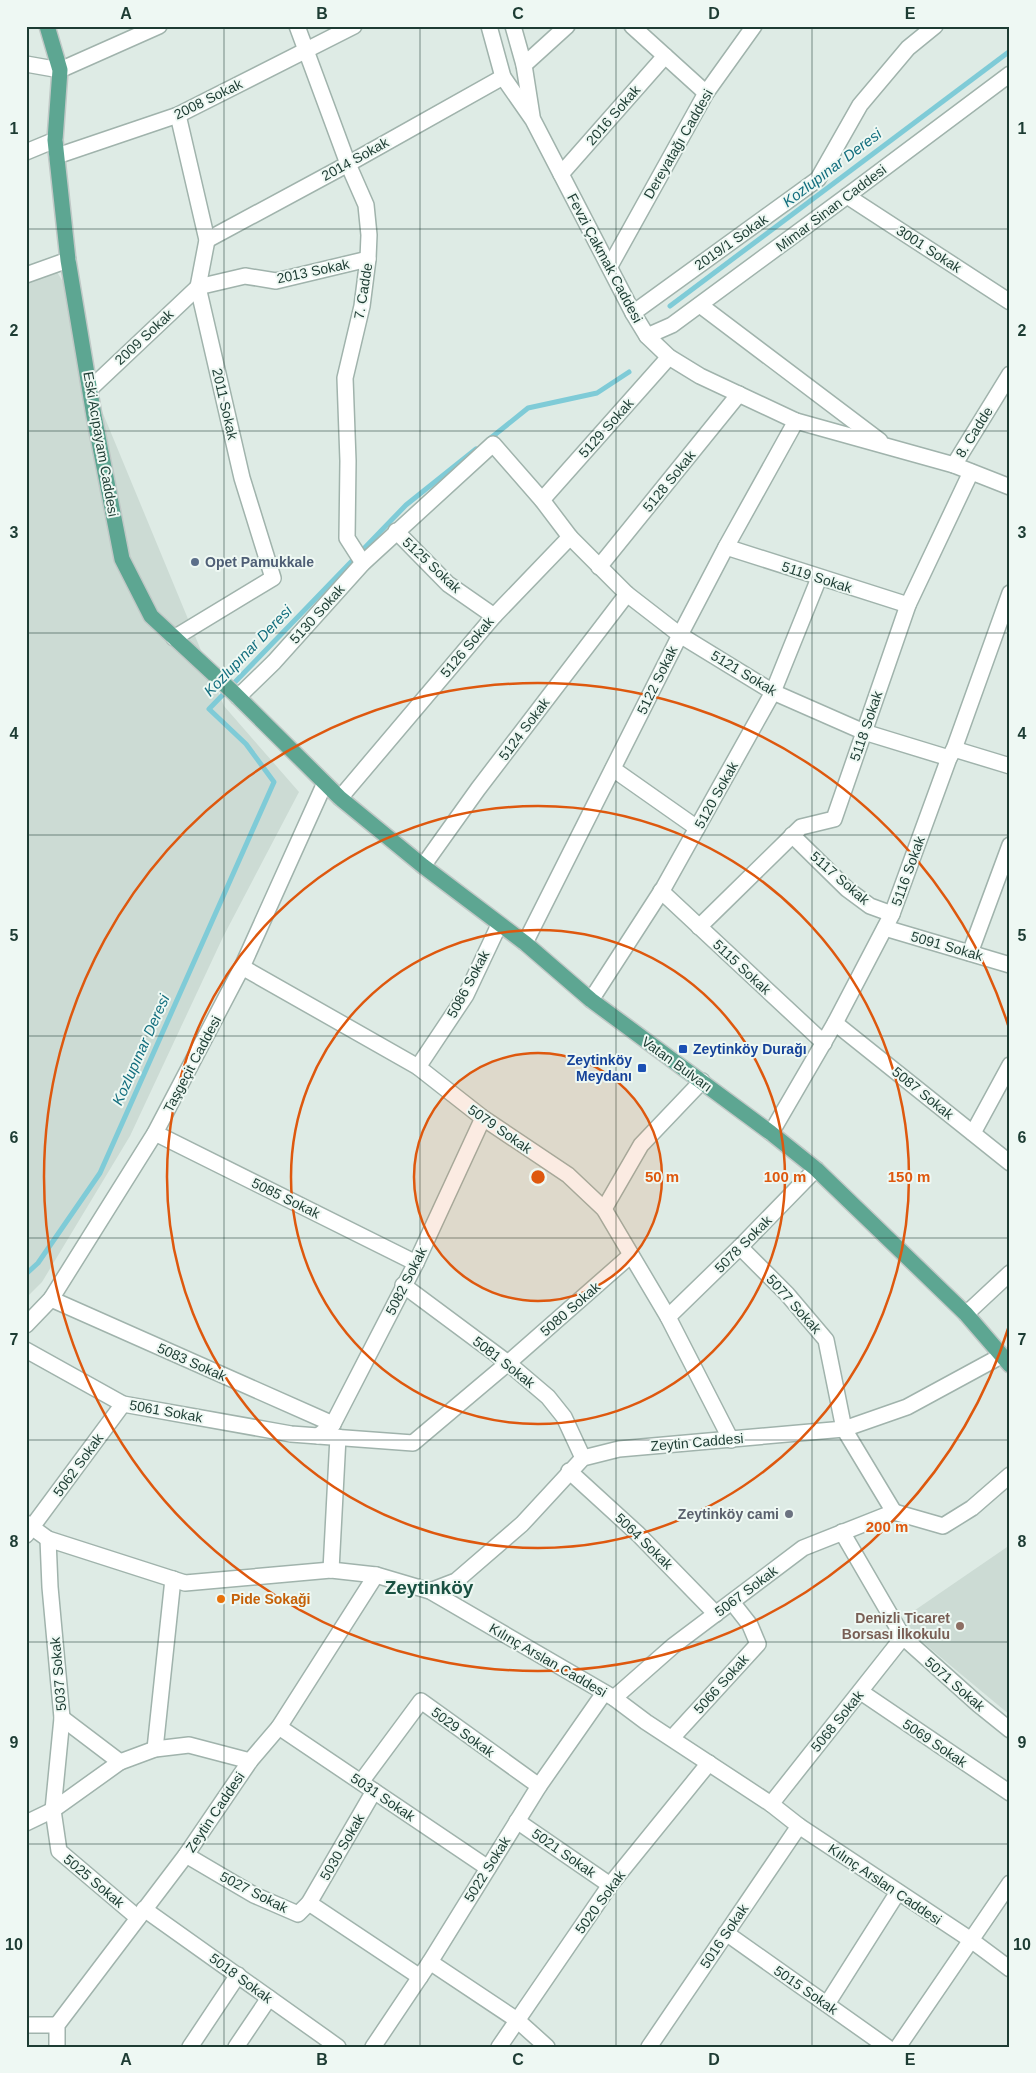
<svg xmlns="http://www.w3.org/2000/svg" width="1036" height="2073" font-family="Helvetica,sans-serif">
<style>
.built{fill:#ccdbd4}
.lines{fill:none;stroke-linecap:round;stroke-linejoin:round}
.stream{stroke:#7fcbd7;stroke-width:5}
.minor-casing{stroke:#a0b3ac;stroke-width:18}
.major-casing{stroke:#c0c8c6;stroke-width:18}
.minor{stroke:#fff;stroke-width:15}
.major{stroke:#5da692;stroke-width:15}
.grid{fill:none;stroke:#1d3c33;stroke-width:1;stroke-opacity:0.55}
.ring{fill:none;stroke:#de580e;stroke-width:2.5}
.service-dot{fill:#5c6f8a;stroke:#eef8f3;stroke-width:2}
.transit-dot{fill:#1a4fb4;stroke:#eef8f3;stroke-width:2}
.worship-dot{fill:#6b7280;stroke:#eef8f3;stroke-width:2}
.food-dot{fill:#e8710a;stroke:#eef8f3;stroke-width:2}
.education-dot{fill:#8d6e63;stroke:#eef8f3;stroke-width:2}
.labels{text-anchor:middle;stroke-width:4;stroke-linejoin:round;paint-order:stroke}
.street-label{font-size:14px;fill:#1d3c33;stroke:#eef8f3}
.service-label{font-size:14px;font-weight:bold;fill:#4e5e75;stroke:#eef8f3;text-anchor:start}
.transit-label{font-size:14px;font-weight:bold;fill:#164399;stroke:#eef8f3;text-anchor:start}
.worship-label{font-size:14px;font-weight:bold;fill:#5b616d;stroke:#eef8f3;text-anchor:end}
.food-label{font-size:14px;font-weight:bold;fill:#c56008;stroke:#eef8f3;text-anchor:start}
.education-label{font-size:14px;font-weight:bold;fill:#785e54;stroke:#eef8f3;text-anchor:end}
.water-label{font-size:15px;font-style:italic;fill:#126e7e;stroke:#eef8f3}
.district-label{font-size:19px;font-weight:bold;fill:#185041;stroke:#eef8f3}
.centre{fill:#de580e;stroke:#eef8f3;stroke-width:2.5}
.ring-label{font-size:15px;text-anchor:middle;font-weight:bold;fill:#de580e;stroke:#eef8f3;stroke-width:4;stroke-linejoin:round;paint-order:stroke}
.neatline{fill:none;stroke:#1d3c33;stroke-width:2}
.grid-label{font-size:16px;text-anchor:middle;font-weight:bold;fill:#1d3c33}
</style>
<rect width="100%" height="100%" fill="#deebe5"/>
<!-- built -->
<g class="built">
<polygon points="54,267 76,303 97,399 224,706 299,792 223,937 130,1136 42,1282 26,1298 26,277"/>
<polygon points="1010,1545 1010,1715 914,1635 905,1617"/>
</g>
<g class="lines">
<!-- stream -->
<g class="stream">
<polyline points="670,306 1010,51"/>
<polyline points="487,441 528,408 597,393 629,372"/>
<polyline points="26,1274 38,1263 100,1173 274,782 246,744 209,709 406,505 476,449"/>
</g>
<defs>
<g id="minor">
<polyline points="297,26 348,164 366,205 369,235 368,259 362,306 345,378 348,461 347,538 363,563"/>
<polyline points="489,26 503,77 533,120 633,313 647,336 669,357 700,376 796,421 954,465 1010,487"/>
<polyline points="513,26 524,65 532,116"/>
<polyline points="632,26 706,93"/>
<polyline points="26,64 60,70 159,26"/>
<polyline points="524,65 567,26"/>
<polyline points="26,152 55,140"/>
<polyline points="57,156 178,115 354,26"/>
<polyline points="561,174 665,56"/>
<polyline points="847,196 1010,302"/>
<polyline points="207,240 348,164 503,77"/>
<polyline points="610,266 706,93 754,26"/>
<polyline points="26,275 68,260"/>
<polyline points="198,287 245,276 276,281 368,259"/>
<polyline points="700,305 880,441"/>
<polyline points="633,313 818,179 860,105 908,48 935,26"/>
<polyline points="647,336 672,325 847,196 1010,74"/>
<polyline points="91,388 198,287"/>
<polyline points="954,465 1010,374"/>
<polyline points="542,500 669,357"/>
<polyline points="396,531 448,584 494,616"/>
<polyline points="570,537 627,594 680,635 773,692 864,732 949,758"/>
<polyline points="726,547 908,605"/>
<polyline points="599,567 739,394"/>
<polyline points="174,638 273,578 242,478 198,287 207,240 178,115"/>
<polyline points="238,697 274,662 363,563 493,444 542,500 570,537 494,616 340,798"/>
<polyline points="954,749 1010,766"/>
<polyline points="613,769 697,828"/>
<polyline points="792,835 847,889 870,906 892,914"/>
<polyline points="423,866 478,789 627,594"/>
<polyline points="661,891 824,1043"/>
<polyline points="699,927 801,827 834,819 908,605 971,472"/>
<polyline points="885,928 1010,965"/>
<polyline points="525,943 680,635 726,547 796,421"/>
<polyline points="970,953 1010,845"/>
<polyline points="242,967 418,1067 483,1118 568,1175 604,1209 668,1317 731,1440"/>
<polyline points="591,1000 664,887 773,692 819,578"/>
<polyline points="835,1023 1010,1163"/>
<polyline points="418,1067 466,995 499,925"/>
<polyline points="155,1133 416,1263"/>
<polyline points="771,1133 835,1023 892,914 949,758 954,749 1010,593"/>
<polyline points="973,1133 1010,1065"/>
<polyline points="604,1209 641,1145 702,1081"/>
<polyline points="740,1247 787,1294 826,1340 844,1429 894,1512"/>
<polyline points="403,1285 508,1363 548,1397 564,1417 583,1458"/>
<polyline points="51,1299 333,1424"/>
<polyline points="966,1314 1010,1273"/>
<polyline points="668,1317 740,1247 816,1169"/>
<polyline points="26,1325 51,1299 155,1133 242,967 324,785"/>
<polyline points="26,1350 123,1404 291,1434 413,1443 508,1363 631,1255"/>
<polyline points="318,1436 333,1424 416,1263 483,1118"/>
<polyline points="569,1471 638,1534 716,1614"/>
<polyline points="894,1512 943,1526 972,1508 1010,1475"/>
<polyline points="26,1523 48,1539 185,1583 331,1570 376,1575 430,1591 614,1698 646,1722 771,1804 799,1826 971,1940 1010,1969"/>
<polyline points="842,1532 903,1637 979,1705 1010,1730"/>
<polyline points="26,1535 123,1404"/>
<polyline points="48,1539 50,1587 62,1718 53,1810 59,1851 138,1918"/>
<polyline points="331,1570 338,1437"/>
<polyline points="430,1591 456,1581 522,1524 583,1458 619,1449 844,1429 907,1407 1001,1356"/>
<polyline points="861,1692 1010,1793"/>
<polyline points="614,1698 673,1646 803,1548 894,1512"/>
<polyline points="62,1718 120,1762"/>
<polyline points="279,1727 488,1868"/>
<polyline points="672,1738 758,1644 750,1625 732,1602"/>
<polyline points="155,1749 173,1579"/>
<polyline points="361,1782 421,1701 539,1786"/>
<polyline points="771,1804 903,1637"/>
<polyline points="517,1821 610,1885"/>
<polyline points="26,1823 53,1810 120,1762 155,1749 189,1745 250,1761"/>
<polyline points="186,1855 254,1895 298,1914 309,1903 374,1791"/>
<polyline points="309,1903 420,1977"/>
<polyline points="144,1909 338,2047"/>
<polyline points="726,1933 887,2047"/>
<polyline points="430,1962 517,2020 547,2047"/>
<polyline points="827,2004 898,1892"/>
<polyline points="26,2025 57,2025"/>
<polyline points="57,2047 57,2025 186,1855 250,1761 279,1727 376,1575"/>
<polyline points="190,2047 238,1975"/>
<polyline points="236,2047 269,1998"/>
<polyline points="373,2047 430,1962 539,1786 604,1693"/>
<polyline points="499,2047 610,1885 709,1763"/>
<polyline points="649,2047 799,1826"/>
<polyline points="898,2047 1010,1883"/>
</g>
<polyline id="major" points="47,26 60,70 55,140 68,260 94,416 122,559 151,616 235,694 340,798 423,866 525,943 591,1000 771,1133 816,1169 966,1314 1010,1365"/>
</defs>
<!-- minor casing -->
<use href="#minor" class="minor-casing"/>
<!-- major casing -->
<use href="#major" class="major-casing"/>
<!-- minor -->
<use href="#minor" class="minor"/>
<!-- major -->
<use href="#major" class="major"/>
</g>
<!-- grid -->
<path class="grid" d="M 224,26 L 224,2047M 420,26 L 420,2047M 616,26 L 616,2047M 812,26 L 812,2047M 26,229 L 1010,229M 26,431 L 1010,431M 26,633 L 1010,633M 26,835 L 1010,835M 26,1036 L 1010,1036M 26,1238 L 1010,1238M 26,1440 L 1010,1440M 26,1642 L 1010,1642M 26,1844 L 1010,1844"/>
<!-- distance rings -->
<circle cx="538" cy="1177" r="124" fill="#de580e" fill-opacity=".12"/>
<g class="ring">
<circle cx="538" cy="1177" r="124"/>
<circle cx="538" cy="1177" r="247"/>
<circle cx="538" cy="1177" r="371"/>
<path d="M1009 1326A494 494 0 1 1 1009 1028"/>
</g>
<!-- markers -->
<circle class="service-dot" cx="195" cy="562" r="5"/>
<g class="transit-dot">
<rect x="678" y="1044" width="10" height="10" rx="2.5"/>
<rect x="637" y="1063" width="10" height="10" rx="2.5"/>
</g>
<circle class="worship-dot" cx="789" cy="1514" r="5"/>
<circle class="food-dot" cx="221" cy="1599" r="5"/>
<circle class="education-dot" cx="960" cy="1626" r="5"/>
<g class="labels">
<!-- street labels -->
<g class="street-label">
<text transform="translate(208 99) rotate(-26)" y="5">2008 Sokak</text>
<text transform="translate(613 115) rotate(-49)" y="5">2016 Sokak</text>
<text transform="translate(678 144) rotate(-60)" y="5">Dereyatağı Caddesi</text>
<text transform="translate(355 159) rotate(-29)" y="5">2014 Sokak</text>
<text transform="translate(831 208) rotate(-37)" y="5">Mimar Sinan Caddesi</text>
<text transform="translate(731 242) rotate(-35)" y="5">2019/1 Sokak</text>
<text transform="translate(929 249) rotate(33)" y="5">3001 Sokak</text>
<text transform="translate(605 258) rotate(62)" y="5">Fevzi Çakmak Caddesi</text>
<text transform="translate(313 271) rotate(-12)" y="5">2013 Sokak</text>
<text transform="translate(363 291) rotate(-81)" y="5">7. Cadde</text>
<text transform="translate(144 337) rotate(-43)" y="5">2009 Sokak</text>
<text transform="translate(225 404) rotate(77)" y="5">2011 Sokak</text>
<text transform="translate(606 428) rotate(-48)" y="5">5129 Sokak</text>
<text transform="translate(974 432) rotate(-58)" y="5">8. Cadde</text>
<text transform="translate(101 444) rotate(80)" y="5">Eski Acıpayam Caddesi</text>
<text transform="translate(669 481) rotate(-51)" y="5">5128 Sokak</text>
<text transform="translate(432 565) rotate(43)" y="5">5125 Sokak</text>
<text transform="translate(817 577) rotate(18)" y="5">5119 Sokak</text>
<text transform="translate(317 614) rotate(-48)" y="5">5130 Sokak</text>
<text transform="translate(467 647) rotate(-50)" y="5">5126 Sokak</text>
<text transform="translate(744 673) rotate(31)" y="5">5121 Sokak</text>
<text transform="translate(657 680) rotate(-64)" y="5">5122 Sokak</text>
<text transform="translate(866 726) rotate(-71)" y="5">5118 Sokak</text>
<text transform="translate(524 729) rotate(-53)" y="5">5124 Sokak</text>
<text transform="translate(716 795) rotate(-61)" y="5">5120 Sokak</text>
<text transform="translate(908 871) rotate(-70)" y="5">5116 Sokak</text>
<text transform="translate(840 878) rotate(41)" y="5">5117 Sokak</text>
<text transform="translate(947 946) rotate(16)" y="5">5091 Sokak</text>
<text transform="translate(742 967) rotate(43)" y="5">5115 Sokak</text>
<text transform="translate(468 984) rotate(-62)" y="5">5086 Sokak</text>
<text transform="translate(192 1064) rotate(-62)" y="5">Taşgeçit Caddesi</text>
<text transform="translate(677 1064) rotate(36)" y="5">Vatan Bulvarı</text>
<text transform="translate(923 1093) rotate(39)" y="5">5087 Sokak</text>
<text transform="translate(500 1129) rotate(35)" y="5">5079 Sokak</text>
<text transform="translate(286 1198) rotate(26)" y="5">5085 Sokak</text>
<text transform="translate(743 1244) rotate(-45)" y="5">5078 Sokak</text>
<text transform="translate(406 1281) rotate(-63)" y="5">5082 Sokak</text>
<text transform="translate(794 1304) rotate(48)" y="5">5077 Sokak</text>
<text transform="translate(570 1309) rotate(-41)" y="5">5080 Sokak</text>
<text transform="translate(192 1362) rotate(24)" y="5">5083 Sokak</text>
<text transform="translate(504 1362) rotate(38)" y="5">5081 Sokak</text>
<text transform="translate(166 1411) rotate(10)" y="5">5061 Sokak</text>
<text transform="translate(697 1442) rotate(-5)" y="5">Zeytin Caddesi</text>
<text transform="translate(78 1465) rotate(-54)" y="5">5062 Sokak</text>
<text transform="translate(644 1541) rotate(44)" y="5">5064 Sokak</text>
<text transform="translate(746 1591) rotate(-37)" y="5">5067 Sokak</text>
<text transform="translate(548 1660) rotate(30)" y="5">Kılınç Arslan Caddesi</text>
<text transform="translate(58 1674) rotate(-95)" y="5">5037 Sokak</text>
<text transform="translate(721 1684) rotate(-48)" y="5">5066 Sokak</text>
<text transform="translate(955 1684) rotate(41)" y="5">5071 Sokak</text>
<text transform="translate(837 1721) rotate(-51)" y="5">5068 Sokak</text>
<text transform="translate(463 1732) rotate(36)" y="5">5029 Sokak</text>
<text transform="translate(935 1743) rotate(34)" y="5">5069 Sokak</text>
<text transform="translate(383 1797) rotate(34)" y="5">5031 Sokak</text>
<text transform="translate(215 1812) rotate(-56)" y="5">Zeytin Caddesi</text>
<text transform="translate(342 1847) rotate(-60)" y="5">5030 Sokak</text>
<text transform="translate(564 1853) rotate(35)" y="5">5021 Sokak</text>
<text transform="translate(487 1869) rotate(-58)" y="5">5022 Sokak</text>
<text transform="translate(94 1881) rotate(40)" y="5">5025 Sokak</text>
<text transform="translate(885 1884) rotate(34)" y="5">Kılınç Arslan Caddesi</text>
<text transform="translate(254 1892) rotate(27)" y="5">5027 Sokak</text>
<text transform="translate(600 1902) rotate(-54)" y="5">5020 Sokak</text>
<text transform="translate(724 1936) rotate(-56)" y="5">5016 Sokak</text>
<text transform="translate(241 1978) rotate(36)" y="5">5018 Sokak</text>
<text transform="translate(806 1990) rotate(35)" y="5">5015 Sokak</text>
</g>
<!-- service labels -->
<g class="service-label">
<text x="205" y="567">Opet Pamukkale</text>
</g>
<!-- transit labels -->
<g class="transit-label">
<text x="693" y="1054">Zeytinköy Durağı</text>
<text x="632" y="1065" text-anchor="end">Zeytinköy<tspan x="632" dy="16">Meydanı</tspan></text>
</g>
<!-- worship labels -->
<g class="worship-label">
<text x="779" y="1519">Zeytinköy cami</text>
</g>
<!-- food labels -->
<g class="food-label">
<text x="231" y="1604">Pide Sokaği</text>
</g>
<!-- education labels -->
<g class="education-label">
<text x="950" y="1623">Denizli Ticaret<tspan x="950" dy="16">Borsası İlkokulu</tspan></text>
</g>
<!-- water labels -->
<g class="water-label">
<text transform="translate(832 168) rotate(-37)" y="5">Kozlupınar Deresi</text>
<text transform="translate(248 651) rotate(-46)" y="5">Kozlupınar Deresi</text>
<text transform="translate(141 1050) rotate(-66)" y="5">Kozlupınar Deresi</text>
</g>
<!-- district labels -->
<g class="district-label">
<text x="429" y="1594">Zeytinköy</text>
</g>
</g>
<circle cx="538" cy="1177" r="8" class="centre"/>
<g class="ring-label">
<text x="662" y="1182">50 m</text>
<text x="785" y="1182">100 m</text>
<text x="909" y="1182">150 m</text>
<text x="887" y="1532">200 m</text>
</g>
<!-- border -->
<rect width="1036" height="2073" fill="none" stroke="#eef8f3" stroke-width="55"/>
<rect x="28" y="28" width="980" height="2018" class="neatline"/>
<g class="grid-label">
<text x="126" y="19">A</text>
<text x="322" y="19">B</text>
<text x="518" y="19">C</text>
<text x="714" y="19">D</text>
<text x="910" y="19">E</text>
<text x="14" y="134">1</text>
<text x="1022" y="134">1</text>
<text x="14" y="336">2</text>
<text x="1022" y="336">2</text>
<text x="14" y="538">3</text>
<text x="1022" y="538">3</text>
<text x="14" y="739">4</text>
<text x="1022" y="739">4</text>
<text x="14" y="941">5</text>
<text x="1022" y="941">5</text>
<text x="14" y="1143">6</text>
<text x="1022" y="1143">6</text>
<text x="14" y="1345">7</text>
<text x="1022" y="1345">7</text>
<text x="14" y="1547">8</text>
<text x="1022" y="1547">8</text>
<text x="14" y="1748">9</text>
<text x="1022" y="1748">9</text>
<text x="14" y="1950">10</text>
<text x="1022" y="1950">10</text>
<text x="126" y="2065">A</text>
<text x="322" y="2065">B</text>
<text x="518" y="2065">C</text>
<text x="714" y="2065">D</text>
<text x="910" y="2065">E</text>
</g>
</svg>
